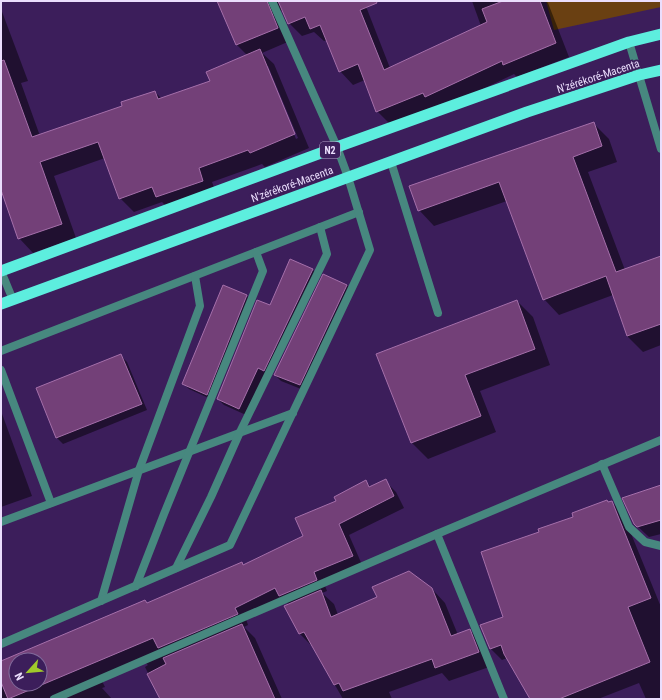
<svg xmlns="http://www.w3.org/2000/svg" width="662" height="700" font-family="'Roboto Condensed',sans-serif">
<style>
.green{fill:#6a4012}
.shadow{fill:#0007;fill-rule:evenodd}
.building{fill:#734078;stroke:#a56faa;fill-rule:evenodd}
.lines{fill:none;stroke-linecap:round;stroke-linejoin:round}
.service{stroke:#47887f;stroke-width:8}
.minor{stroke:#47887f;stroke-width:8}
.trunk{stroke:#5deede;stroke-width:11}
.labels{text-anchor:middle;stroke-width:4;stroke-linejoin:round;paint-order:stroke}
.shield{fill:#3c1e5b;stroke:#b6a4cc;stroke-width:1}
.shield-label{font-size:10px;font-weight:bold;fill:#ebdefd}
.street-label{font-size:11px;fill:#ebdefd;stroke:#3c1e5b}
</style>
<rect width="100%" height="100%" fill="#3c1e5b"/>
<!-- green -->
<polygon class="green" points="546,1 661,1 661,7 554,30"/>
<!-- shadow -->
<g class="shadow">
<path d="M 219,1 L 361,1 L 367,9 L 390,68 L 481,26 L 472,1 L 546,1 L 548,3 L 569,57 L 517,77 L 514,74 L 439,110 L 390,124 L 377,111 L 365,80 L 353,85 L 340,71 L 328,40 L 324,41 L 314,32 L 302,36 L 289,23 L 283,10 L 281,11 L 279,15 L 290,41 L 262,53 L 274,64 L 309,148 L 265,167 L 262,164 L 212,182 L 217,195 L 171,211 L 162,202 L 134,212 L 120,198 L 105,158 L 54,176 L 76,238 L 33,253 L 19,238 L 1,187 L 1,9 L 28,81 L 21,83 L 40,136 L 123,107 L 155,92 L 162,99 L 211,81 L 247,55 L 237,45 ZM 266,66 L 268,66 L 298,138 L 296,139 Z"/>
<polygon points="593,123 609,139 617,162 588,172 625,270 661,257 661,345 643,352 627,336 613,295 559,315 544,299 507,201 434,226 419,210"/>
<polygon points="291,260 313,270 319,276 246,415 224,405 218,399 270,306"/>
<polygon points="347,285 353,291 306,391 281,381 275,375"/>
<polygon points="223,287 247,296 252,302 213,400 189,389 183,383"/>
<polygon points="517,301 533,317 550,365 480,391 496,432 428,459 412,443 377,354"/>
<polygon points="121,356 127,362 147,410 63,444 57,438 38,389"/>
<polygon points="1,411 32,496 1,507"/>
<path d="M 365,481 L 371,487 L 385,481 L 396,492 L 404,508 L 349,535 L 363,567 L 324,583 L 327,591 L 322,593 L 334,604 L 338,615 L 432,589 L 445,603 L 458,635 L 470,630 L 483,644 L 492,666 L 449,681 L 442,673 L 389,692 L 392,699 L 343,699 L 313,647 L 300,634 L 286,606 L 289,605 L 285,600 L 246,619 L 248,625 L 244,627 L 255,638 L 282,699 L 157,699 L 160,697 L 145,667 L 148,665 L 142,659 L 100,677 L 105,687 L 102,688 L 112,699 L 1,699 L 1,662 L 148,604 L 242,563 L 244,566 L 304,537 L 337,501 ZM 16,660 L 40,660 L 40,684 L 16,684 Z"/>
<polygon points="661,491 661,534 649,537 634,523"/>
<polygon points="612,502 623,514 661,607 661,699 646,699 639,683 598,699 532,699 507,658 502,660 490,648 540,533"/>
</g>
<!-- building -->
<g class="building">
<polygon points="217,1 267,1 278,28 236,45"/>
<polygon points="278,1 376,1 377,3 360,10 384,70 487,22 482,9 503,1 540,1 556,43 503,65 502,61 425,97 423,93 376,112 358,64 339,72 320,25 310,29 305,17 288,24"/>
<polygon points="260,49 295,134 250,153 248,150 199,168 203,181 156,197 152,187 119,199 98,142 40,162 62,224 18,239 1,190 1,61 4,60 32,137 122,106 121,102 155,91 158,99 210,81 206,72"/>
<polygon points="594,122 602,146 573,157 616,272 661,256 661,324 627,336 606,276 543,300 499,182 418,211 409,186"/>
<polygon points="290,259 313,269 264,371 258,368 239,409 217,399 257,300 270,305"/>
<polygon points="323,274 347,285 300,385 274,375"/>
<polygon points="223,285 247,295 207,395 182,384"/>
<polygon points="517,300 535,349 465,375 481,416 411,443 376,354"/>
<polygon points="121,354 142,404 56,438 36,388"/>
<path d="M 386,479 L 394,496 L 339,524 L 353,556 L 314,572 L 317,580 L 279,596 L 275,588 L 235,608 L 238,614 L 158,648 L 153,638 L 8,699 L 1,682 L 1,661 L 145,600 L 147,603 L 242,562 L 243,565 L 303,536 L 295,518 L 336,501 L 334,497 L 366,480 L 369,487 ZM 16,660 L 40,660 L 40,684 L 16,684 Z"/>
<polygon points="661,485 661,520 637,527 634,524 622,498"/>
<polygon points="607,500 608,502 612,501 651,598 628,607 650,662 559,699 530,699 504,654 501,645 490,649 480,625 503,617 481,552 539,532 538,529 573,517 572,513"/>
<polygon points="409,571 432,588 451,636 470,629 479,652 435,668 432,659 343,691 339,683 334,685 304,632 299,634 284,606 321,590 331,617 377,597 372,587"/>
<polygon points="242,624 275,699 160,699 147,674 166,664 163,658"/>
</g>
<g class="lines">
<!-- service -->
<g class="service">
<polyline points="391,162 438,313"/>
<polyline points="1,351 359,212"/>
<polyline points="1,370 51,503"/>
<polyline points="602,464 629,527 645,542 661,546"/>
<polyline points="1,522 293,413"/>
<polyline points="176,568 211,497 240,432 327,254 320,227"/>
<polyline points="136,586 164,514 263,271 256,252"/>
<polyline points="101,601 139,470 200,306 195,276"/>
<polyline points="1,644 230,545 370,250 348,177"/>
</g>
<!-- minor -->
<g class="minor">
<polyline points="272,1 337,147 348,177"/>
<polyline points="629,42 661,149"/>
<polyline points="1,271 13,300"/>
<polyline points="437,534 504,699"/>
<polyline points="54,699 437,534 661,440"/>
</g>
<!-- trunk -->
<g class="trunk">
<polyline points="1,271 337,147 629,42 661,34"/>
<polyline points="1,304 527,112 639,75 661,70"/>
</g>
</g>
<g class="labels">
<!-- shield labels -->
<rect class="shield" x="320" y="142" width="20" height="16" rx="3"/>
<g class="shield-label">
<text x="330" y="154">N2</text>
</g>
<!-- street labels -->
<g class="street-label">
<text transform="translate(598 76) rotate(-18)" y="4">N'zérékoré-Macenta</text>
<text transform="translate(292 184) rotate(-20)" y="4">N'zérékoré-Macenta</text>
</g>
</g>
<!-- border -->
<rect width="662" height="700" fill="none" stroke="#ebdefd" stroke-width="4"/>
<!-- north arrow -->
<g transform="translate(28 672) rotate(243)"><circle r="19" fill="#3c1e5b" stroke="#826b9c"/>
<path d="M0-3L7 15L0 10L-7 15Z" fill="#a0c92b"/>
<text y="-6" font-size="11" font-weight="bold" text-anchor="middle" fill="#ebdefd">N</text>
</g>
</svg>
